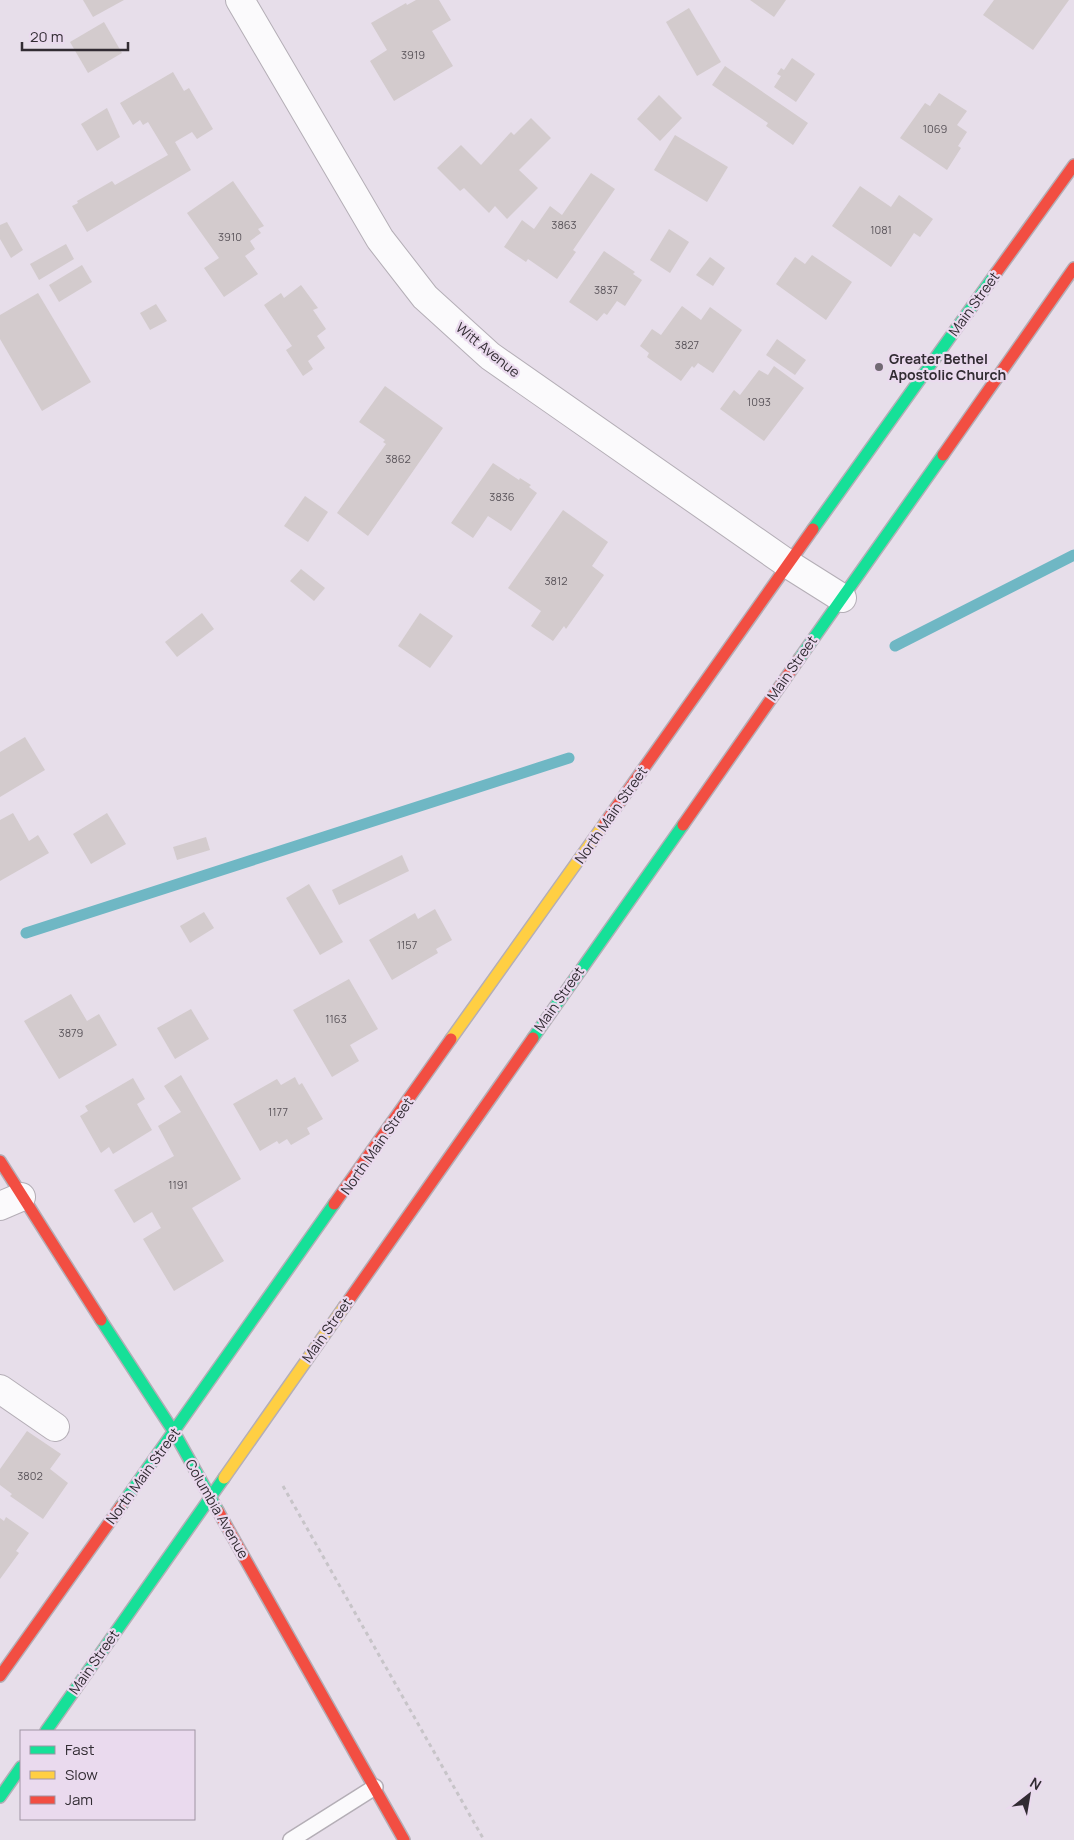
<svg xmlns="http://www.w3.org/2000/svg" width="1074" height="1840" font-family="Manrope,sans-serif">
<style>
.lines{fill:none;stroke-linecap:round;stroke-linejoin:round}
.stream{stroke:#6fb7c4;stroke-width:11}
.building{fill:#d3cbcd}
.lane-casing{stroke:#b4aeb6;stroke-width:18}
.street-casing{stroke:#b4aeb6;stroke-width:30}
.fast-casing{stroke:#b4aeb6;stroke-width:14}
.slow-casing{stroke:#b4aeb6;stroke-width:14}
.jam-casing{stroke:#b4aeb6;stroke-width:14}
.path{stroke:#c7c4c8;stroke-width:3;stroke-dasharray:4 4;stroke-linecap:butt}
.lane{stroke:#fbfafc;stroke-width:15}
.street{stroke:#fbfafc;stroke-width:28}
.fast{stroke:#16e098;stroke-width:11}
.slow{stroke:#ffcf43;stroke-width:11}
.jam{stroke:#f24e42;stroke-width:11}
.poi-dot{fill:#716a73;stroke:#eadaee;stroke-width:2}
.labels{text-anchor:middle;stroke-width:4.5;stroke-linejoin:round;paint-order:stroke}
.number-label{font-size:11px;fill:#5a545a}
.street-label{font-size:14px;fill:#322c33;stroke:#eadaee}
.poi-label{font-size:14px;font-weight:bold;fill:#322c33;stroke:#eadaee;text-anchor:start}
</style>
<rect width="100%" height="100%" fill="#e7deea"/>
<g class="lines">
<!-- stream -->
<g class="stream">
<polyline points="895,646 1074,555"/>
<polyline points="26,933 569,758"/>
</g>
</g>
<!-- building -->
<g class="building">
<polygon points="83,0 124,0 93,17"/>
<polygon points="416,0 439,0 451,20 432,31 453,66 394,101 370,61 387,50 371,23 406,3 407,5"/>
<polygon points="750,0 786,0 774,17"/>
<polygon points="994,0 1069,0 1033,50 983,15"/>
<polygon points="689,8 721,62 697,76 666,22"/>
<polygon points="104,22 122,53 88,73 70,42"/>
<polygon points="792,58 815,74 796,102 774,87 781,76 777,74 781,68 784,70"/>
<polygon points="725,66 808,123 793,145 766,126 768,123 712,85"/>
<polygon points="173,72 184,91 189,88 213,129 197,139 192,132 175,142 191,170 87,232 72,206 78,203 77,201 112,181 115,185 168,155 148,122 143,125 140,120 133,125 120,103"/>
<polygon points="939,93 967,111 957,125 967,132 958,146 961,148 947,170 900,138 925,103 930,106"/>
<polygon points="659,95 682,118 660,141 637,119"/>
<polygon points="107,108 120,137 97,151 81,124"/>
<polygon points="531,118 551,138 519,170 538,188 507,219 495,206 489,213 464,188 460,191 437,168 461,145 481,165 511,132 514,135"/>
<polygon points="675,135 728,167 707,202 654,170"/>
<polygon points="591,173 615,189 573,250 576,252 557,279 528,259 526,262 504,247 522,220 534,229 550,206 562,215"/>
<polygon points="233,181 264,226 258,229 261,233 250,241 255,249 245,256 258,274 224,297 204,268 219,258 187,213"/>
<polygon points="860,186 891,207 899,195 933,219 920,237 914,233 891,267 832,226"/>
<polygon points="7,222 23,250 11,258 0,239 0,225"/>
<polygon points="669,229 689,242 670,273 650,260"/>
<polygon points="66,244 74,259 39,280 30,264"/>
<polygon points="604,251 635,272 633,274 642,280 625,306 617,301 607,315 604,313 597,321 569,302"/>
<polygon points="812,255 852,282 826,320 776,284 795,257 805,264"/>
<polygon points="710,257 725,268 713,286 696,275"/>
<polygon points="82,265 92,282 59,302 49,285"/>
<polygon points="301,285 318,308 313,310 326,329 317,336 325,348 308,361 313,369 303,376 286,350 292,346 264,305 281,293 284,298"/>
<polygon points="38,293 91,382 42,411 0,339 0,315"/>
<polygon points="156,304 167,321 150,330 140,313"/>
<polygon points="682,306 701,320 710,307 742,330 713,373 698,363 694,368 692,366 681,381 647,357 649,353 640,346 652,329 661,335"/>
<polygon points="777,339 806,360 795,375 766,355"/>
<polygon points="774,366 804,388 764,441 720,409 734,390 740,395 759,370 768,375"/>
<polygon points="385,386 443,428 368,536 337,513 386,444 383,442 385,440 359,422"/>
<polygon points="493,463 519,480 520,478 531,485 529,487 537,493 511,531 488,516 473,538 451,523"/>
<polygon points="305,496 328,512 308,542 284,526"/>
<polygon points="563,510 608,542 592,566 604,575 566,629 564,626 553,641 531,626 541,611 508,588"/>
<polygon points="301,569 325,588 314,601 290,581"/>
<polygon points="202,613 214,629 177,657 165,642"/>
<polygon points="420,613 453,636 430,668 398,646"/>
<polygon points="25,737 45,770 0,797 0,752"/>
<polygon points="13,813 29,841 38,835 49,853 0,881 0,820"/>
<polygon points="107,813 126,844 91,864 73,834"/>
<polygon points="206,837 210,850 177,860 173,847"/>
<polygon points="402,855 409,871 339,905 332,890"/>
<polygon points="309,884 343,942 320,955 286,898"/>
<polygon points="435,909 452,940 436,949 438,953 392,980 369,940 415,913 418,919"/>
<polygon points="204,912 214,928 190,943 180,926"/>
<polygon points="349,979 378,1029 350,1045 359,1061 332,1077 293,1010"/>
<polygon points="71,994 87,1021 99,1014 117,1045 59,1079 24,1021"/>
<polygon points="191,1009 209,1039 175,1059 157,1028"/>
<polygon points="181,1075 241,1179 192,1208 224,1261 174,1291 143,1239 161,1228 152,1212 134,1223 114,1190 174,1156 158,1126 181,1112 164,1086"/>
<polygon points="295,1077 299,1085 302,1083 323,1119 307,1128 310,1134 291,1145 287,1139 279,1144 277,1141 260,1151 233,1104 277,1079 281,1085"/>
<polygon points="133,1078 145,1099 137,1104 152,1130 113,1154 109,1147 101,1153 80,1116 88,1111 85,1106"/>
<polygon points="27,1431 61,1454 50,1469 68,1483 43,1519 10,1496 12,1494 0,1485 0,1469"/>
<polygon points="6,1517 29,1533 16,1551 19,1553 0,1579 0,1518 4,1521"/>
</g>
<g class="lines">
<defs>
<polyline id="lane" points="291,1840 375,1787"/>
<g id="street">
<polyline points="240,0 380,239 425,297 490,356 788,564 842,598"/>
<polyline points="0,1206 21,1197"/>
<polyline points="0,1389 55,1427"/>
</g>
<g id="fast">
<polyline points="813,529 996,273"/>
<polyline points="799,659 943,455"/>
<polyline points="533,1038 683,825"/>
<polyline points="101,1320 174,1432 218,1511"/>
<polyline points="121,1506 334,1204"/>
<polyline points="46,1731 224,1478"/>
<polyline points="0,1797 21,1767"/>
</g>
<g id="slow">
<polyline points="451,1039 605,823"/>
<polyline points="224,1478 344,1307"/>
</g>
<g id="jam">
<polyline points="996,273 1074,165"/>
<polyline points="943,455 1074,268"/>
<polyline points="605,823 813,529"/>
<polyline points="683,825 799,659"/>
<polyline points="0,1161 101,1320"/>
<polyline points="334,1204 451,1039"/>
<polyline points="344,1307 533,1038"/>
<polyline points="218,1511 404,1840"/>
<polyline points="0,1676 121,1506"/>
</g>
</defs>
<!-- lane casing -->
<use href="#lane" class="lane-casing"/>
<!-- street casing -->
<use href="#street" class="street-casing"/>
<!-- fast casing -->
<use href="#fast" class="fast-casing"/>
<!-- slow casing -->
<use href="#slow" class="slow-casing"/>
<!-- jam casing -->
<use href="#jam" class="jam-casing"/>
<!-- path -->
<polyline class="path" points="283,1486 484,1840"/>
<!-- lane -->
<use href="#lane" class="lane"/>
<!-- street -->
<use href="#street" class="street"/>
<!-- fast -->
<use href="#fast" class="fast"/>
<!-- slow -->
<use href="#slow" class="slow"/>
<!-- jam -->
<use href="#jam" class="jam"/>
</g>
<!-- markers -->
<circle class="poi-dot" cx="879" cy="367" r="5"/>
<g class="labels">
<!-- number labels -->
<g class="number-label">
<text x="413" y="59">3919</text>
<text x="935" y="133">1069</text>
<text x="564" y="229">3863</text>
<text x="881" y="234">1081</text>
<text x="230" y="241">3910</text>
<text x="606" y="294">3837</text>
<text x="687" y="349">3827</text>
<text x="759" y="406">1093</text>
<text x="398" y="463">3862</text>
<text x="502" y="501">3836</text>
<text x="556" y="585">3812</text>
<text x="407" y="949">1157</text>
<text x="336" y="1023">1163</text>
<text x="71" y="1037">3879</text>
<text x="278" y="1116">1177</text>
<text x="178" y="1189">1191</text>
<text x="30" y="1480">3802</text>
</g>
<!-- street labels -->
<g class="street-label">
<text transform="translate(974 304) rotate(-54)" y="5">Main Street</text>
<text transform="translate(488 350) rotate(39)" y="5">Witt Avenue</text>
<text transform="translate(792 668) rotate(-55)" y="5">Main Street</text>
<text transform="translate(611 815) rotate(-55)" y="5">North Main Street</text>
<text transform="translate(559 999) rotate(-55)" y="5">Main Street</text>
<text transform="translate(377 1146) rotate(-55)" y="5">North Main Street</text>
<text transform="translate(327 1330) rotate(-55)" y="5">Main Street</text>
<text transform="translate(143 1476) rotate(-54)" y="5">North Main Street</text>
<text transform="translate(217 1509) rotate(60)" y="5">Columbia Avenue</text>
<text transform="translate(94 1662) rotate(-55)" y="5">Main Street</text>
</g>
<!-- poi labels -->
<g class="poi-label">
<text x="889" y="364">Greater Bethel<tspan x="889" dy="16">Apostolic Church</tspan></text>
</g>
</g>
<!-- legend -->
<rect x="20" y="1730" width="175" height="90" fill="#eadaee" stroke="#a094a3"/>
<rect x="30" y="1746" width="25" height="8" fill="#16e098" stroke="#a094a3"/>
<text x="65" y="1755" font-size="15" fill="#322c33">Fast</text>
<rect x="30" y="1771" width="25" height="8" fill="#ffcf43" stroke="#a094a3"/>
<text x="65" y="1780" font-size="15" fill="#322c33">Slow</text>
<rect x="30" y="1796" width="25" height="8" fill="#f24e42" stroke="#a094a3"/>
<text x="65" y="1805" font-size="15" fill="#322c33">Jam</text>
<!-- north arrow -->
<g transform="translate(1029 1795) rotate(31)" stroke="#eadaee" stroke-width="4" paint-order="stroke">
<path d="M0-4L9 19L0 12L-9 19Z" fill="#322c33"/>
<text y="-8" font-size="14" font-weight="bold" text-anchor="middle" fill="#322c33">N</text>
</g>
<!-- scale -->
<path d="M22 42v8h106v-8" fill="none" stroke="#322c33" stroke-width="2.5"/>
<text x="30" y="42" font-size="15" fill="#322c33" stroke="#eadaee" stroke-width="4" paint-order="stroke">20 m</text>
</svg>
